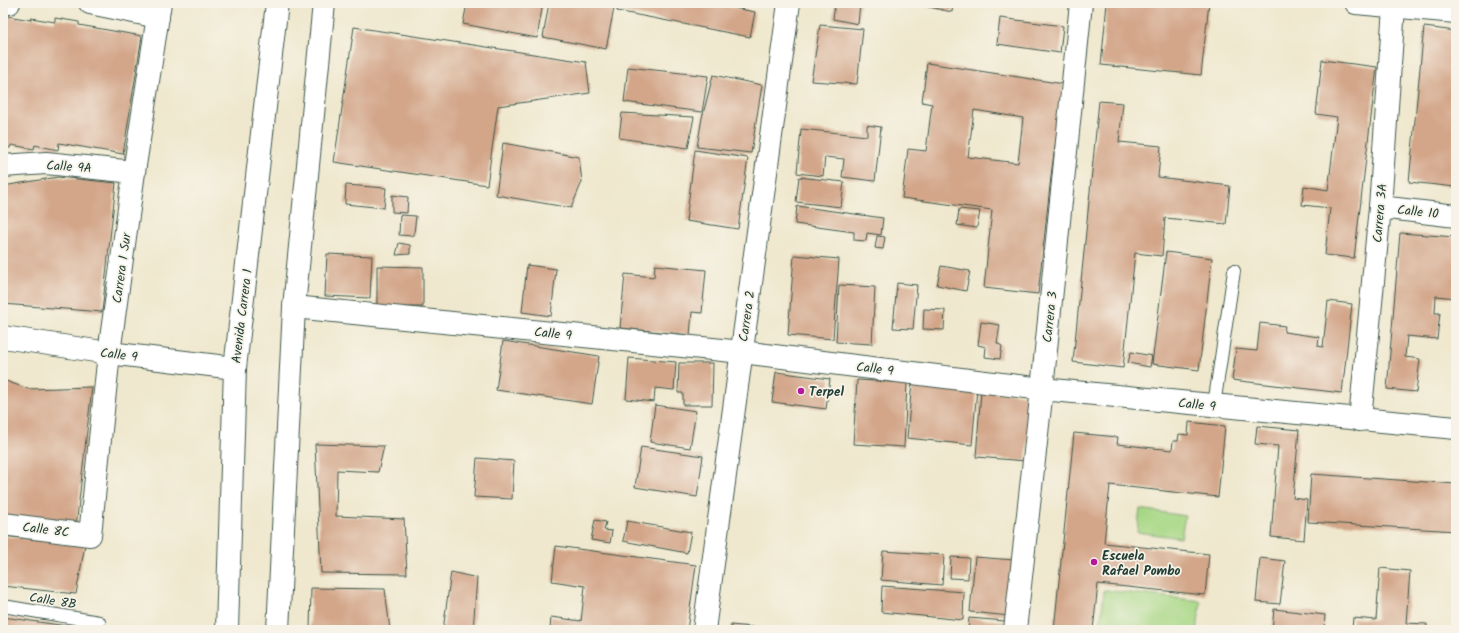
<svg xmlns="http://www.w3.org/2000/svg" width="1459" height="633" font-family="Kalam,sans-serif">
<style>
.green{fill:#a8d886;stroke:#648a5d}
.building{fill:#d3a689;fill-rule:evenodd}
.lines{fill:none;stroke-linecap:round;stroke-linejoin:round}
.service-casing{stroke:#3e574b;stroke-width:14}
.minor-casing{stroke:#3e574b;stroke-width:24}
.primary-casing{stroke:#3e574b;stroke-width:24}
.service{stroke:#fff;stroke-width:12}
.minor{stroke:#fff;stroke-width:22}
.primary{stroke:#fff;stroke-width:22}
.poi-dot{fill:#b5179e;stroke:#f7f3e8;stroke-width:1.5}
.labels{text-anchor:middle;stroke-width:3.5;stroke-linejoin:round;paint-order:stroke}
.street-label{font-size:13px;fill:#1f3d34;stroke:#f7f3e8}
.poi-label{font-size:13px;font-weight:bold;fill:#1f3d34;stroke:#f7f3e8;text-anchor:start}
</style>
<rect width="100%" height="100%" fill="#f7f3e8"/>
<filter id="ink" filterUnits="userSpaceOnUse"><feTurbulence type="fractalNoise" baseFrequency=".025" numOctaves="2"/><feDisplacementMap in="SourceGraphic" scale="8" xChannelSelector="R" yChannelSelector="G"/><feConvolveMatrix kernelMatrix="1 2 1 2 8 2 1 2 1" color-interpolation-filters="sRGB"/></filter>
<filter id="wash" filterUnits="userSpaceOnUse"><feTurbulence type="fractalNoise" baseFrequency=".012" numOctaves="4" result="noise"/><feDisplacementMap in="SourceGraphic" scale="16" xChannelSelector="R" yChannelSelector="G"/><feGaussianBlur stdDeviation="0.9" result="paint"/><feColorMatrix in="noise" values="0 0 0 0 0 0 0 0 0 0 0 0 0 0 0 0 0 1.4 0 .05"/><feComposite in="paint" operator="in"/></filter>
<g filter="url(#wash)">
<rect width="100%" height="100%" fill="#efe8ce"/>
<!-- green -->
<g class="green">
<polygon points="1140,509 1185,516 1181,538 1137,532"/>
<polygon points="1104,590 1201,601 1197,630 1100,630"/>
</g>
<g id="blocks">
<!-- building -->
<g class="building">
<polygon points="467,3 543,3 537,38 463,24"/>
<polygon points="549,3 615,3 606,49 543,37"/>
<polygon points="618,3 709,3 755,12 750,37 617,11"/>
<polygon points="835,3 860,3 858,24 833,19"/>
<polygon points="911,3 953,3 952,12"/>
<polygon points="1107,3 1209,3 1201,75 1101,65"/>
<polygon points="7,16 31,20 31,18 55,22 55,18 79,22 79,25 142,36 123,154 59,143 58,150 35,145 34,149 11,145 10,148 3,147 3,43"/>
<polygon points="1000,18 1063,26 1060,53 997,44"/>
<polygon points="820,25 863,29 857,84 811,81"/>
<polygon points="354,27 586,62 590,93 498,106 487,185 334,162"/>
<polygon points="1424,27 1456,31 1456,187 1409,182"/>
<polygon points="1322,60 1377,67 1354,258 1325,255 1330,208 1302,205 1304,186 1328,190 1337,117 1316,114"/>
<path d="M 927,63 L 1064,84 L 1052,168 L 1038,294 L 984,288 L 992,210 L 902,198 L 908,149 L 926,151 L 932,104 L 922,102 ZM 974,110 L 1023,118 L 1018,163 L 968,157 Z"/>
<polygon points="628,67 708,76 702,112 624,102"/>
<polygon points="713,75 762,85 751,153 697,147 702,118"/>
<polygon points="1099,101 1123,103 1119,142 1161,146 1158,177 1230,186 1226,224 1165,218 1162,256 1135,253 1123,368 1073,362"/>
<polygon points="622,113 694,117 688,148 619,138"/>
<polygon points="867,125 881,127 875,181 842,177 844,159 825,157 823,176 797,173 801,129 867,136"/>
<polygon points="503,143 579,157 582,182 571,208 496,195"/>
<polygon points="695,150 748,158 738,229 686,221"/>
<polygon points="58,177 116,183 102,312 3,304 3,186"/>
<polygon points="799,177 844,182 841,207 796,202"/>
<polygon points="346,185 386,188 384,208 345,204"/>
<polygon points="392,195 408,197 407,213 392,212"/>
<polygon points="797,206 883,218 881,235 867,233 866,241 854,240 854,232 795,224"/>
<polygon points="959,209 980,211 977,228 957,225"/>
<polygon points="400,215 416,216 414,233 412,236 399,235"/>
<polygon points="1400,233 1456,237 1456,298 1436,296 1435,313 1440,313 1437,339 1407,336 1405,357 1420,359 1416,392 1387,389"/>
<polygon points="877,236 885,237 883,249 875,248"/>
<polygon points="399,243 410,245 410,254 396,255"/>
<polygon points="1166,252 1212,258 1199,370 1152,364"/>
<polygon points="327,254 372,256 370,298 325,296"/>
<polygon points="794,255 839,259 833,339 788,335"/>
<polygon points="527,265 556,269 551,316 522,312"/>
<polygon points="655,265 706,270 702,313 692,312 690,335 620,328 625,274 654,277"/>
<polygon points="377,266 423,267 423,307 377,307"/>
<polygon points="941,266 970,271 966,291 937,285"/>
<polygon points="897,283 917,285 913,329 893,328"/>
<polygon points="839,285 875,287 872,344 836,342"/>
<polygon points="1328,301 1352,304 1342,393 1232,380 1236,349 1257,351 1260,323 1285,326 1284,332 1319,337 1318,346 1323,347"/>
<polygon points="924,309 945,310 944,330 923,329"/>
<polygon points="981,322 1000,325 997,343 1002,346 1000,359 985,357 986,347 978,345"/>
<polygon points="503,341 599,356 592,404 496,390"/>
<polygon points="1131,352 1152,356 1150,367 1128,363"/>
<polygon points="629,358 676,362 674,390 655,388 654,402 626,399"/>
<polygon points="679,363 713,363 712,405 683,405 683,393 678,393"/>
<polygon points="776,372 830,379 826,409 772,402"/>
<polygon points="3,380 28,389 92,387 76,527 3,517"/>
<polygon points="857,380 907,383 904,447 853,444"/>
<polygon points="912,382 977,389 972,445 907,438"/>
<polygon points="981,391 1031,395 1026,461 976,457"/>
<polygon points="655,405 696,411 690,448 650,442"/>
<polygon points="1189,422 1225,426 1218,497 1110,485 1104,543 1209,554 1205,595 1098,584 1093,630 1054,630 1074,433 1118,437 1117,444 1172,450 1173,441 1178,441 1179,434 1188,435"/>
<polygon points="1257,426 1299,430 1293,498 1307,500 1304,540 1271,537 1278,446 1255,444"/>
<polygon points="315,444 384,446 378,472 337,470 336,516 404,519 407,574 321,573"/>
<polygon points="641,447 703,456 697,497 635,487"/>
<polygon points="477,458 514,461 512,499 474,497"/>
<polygon points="1311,474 1456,484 1456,531 1308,522"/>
<polygon points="595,520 606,522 604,530 612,531 610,543 591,540"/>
<polygon points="627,521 691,532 687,553 623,541"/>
<polygon points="3,536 85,545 76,594 3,586"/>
<polygon points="556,546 696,565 687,630 550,630 551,617 581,621 585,586 552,581"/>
<polygon points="883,551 944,555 942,585 881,580"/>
<polygon points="951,557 969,558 968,579 950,578"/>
<polygon points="975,557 1014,560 1010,616 970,612"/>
<polygon points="1260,558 1285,561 1280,604 1256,602"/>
<polygon points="1380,568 1410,571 1406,623 1427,624 1426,630 1352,630 1353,618 1376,620"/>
<polygon points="451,572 477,578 473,630 443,630"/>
<polygon points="882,586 964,592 963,620 881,612"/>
<polygon points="311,588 385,589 390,630 310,630"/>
<polygon points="1274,609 1325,615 1324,630 1272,630"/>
<polygon points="3,617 88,629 88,630 3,630"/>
<polygon points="969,618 1005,621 1004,630 968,630"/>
<polygon points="731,625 773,629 773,630 731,630"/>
</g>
</g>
</g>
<g filter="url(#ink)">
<use href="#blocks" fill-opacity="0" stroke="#3e574b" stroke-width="1"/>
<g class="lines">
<defs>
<g id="service">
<polyline points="1214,405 1234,271"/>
<polyline points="3,606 99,622"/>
</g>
<g id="minor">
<polyline points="90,3 158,17"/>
<polyline points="1356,3 1456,12"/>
<polyline points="3,4 9,3"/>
<polyline points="3,166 46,163 134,172"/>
<polyline points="1380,207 1456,216"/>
<polyline points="294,307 742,352 1042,389 1456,428"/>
<polyline points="3,337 109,353 235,368"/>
<polyline points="1360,420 1380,207 1394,7"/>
<polyline points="3,524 90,535 109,353 134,172 160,3"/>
<polyline points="704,630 789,3"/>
<polyline points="1015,630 1042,389 1081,3"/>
</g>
<g id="primary">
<polyline points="227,630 235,368 277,3"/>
<polyline points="278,630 294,307 324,3"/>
</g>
</defs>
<!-- service casing -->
<use href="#service" class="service-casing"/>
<!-- minor casing -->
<use href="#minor" class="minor-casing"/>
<!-- primary casing -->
<use href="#primary" class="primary-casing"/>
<!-- service -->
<use href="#service" class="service"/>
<!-- minor -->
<use href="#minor" class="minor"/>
<!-- primary -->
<use href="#primary" class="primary"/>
</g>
</g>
<!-- markers -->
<g class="poi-dot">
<circle cx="801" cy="391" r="4"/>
<circle cx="1094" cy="562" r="4"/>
</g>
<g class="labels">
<!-- street labels -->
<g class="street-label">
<text transform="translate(69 166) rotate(4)" y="5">Calle 9A</text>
<text transform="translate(1418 211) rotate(6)" y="5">Calle 10</text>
<text transform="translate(1379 213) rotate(-85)" y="5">Carrera 3A</text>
<text transform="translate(121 268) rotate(-82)" y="5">Carrera 1 Sur</text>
<text transform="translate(241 316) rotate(-83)" y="5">Avenida Carrera 1</text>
<text transform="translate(746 316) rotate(-82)" y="5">Carrera 2</text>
<text transform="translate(1049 317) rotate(-84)" y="5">Carrera 3</text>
<text transform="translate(553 333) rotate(6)" y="5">Calle 9</text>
<text transform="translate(119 354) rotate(7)" y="5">Calle 9</text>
<text transform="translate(875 368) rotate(7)" y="5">Calle 9</text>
<text transform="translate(1197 404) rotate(6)" y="5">Calle 9</text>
<text transform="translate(46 529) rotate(7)" y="5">Calle 8C</text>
<text transform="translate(53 600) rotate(9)" y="5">Calle 8B</text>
</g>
<!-- poi labels -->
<g class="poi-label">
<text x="809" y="396">Terpel</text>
<text x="1102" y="560">Escuela<tspan x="1102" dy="15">Rafael Pombo</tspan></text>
</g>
</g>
<!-- margin -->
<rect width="1459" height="633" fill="none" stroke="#f7f3e8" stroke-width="16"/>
</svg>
